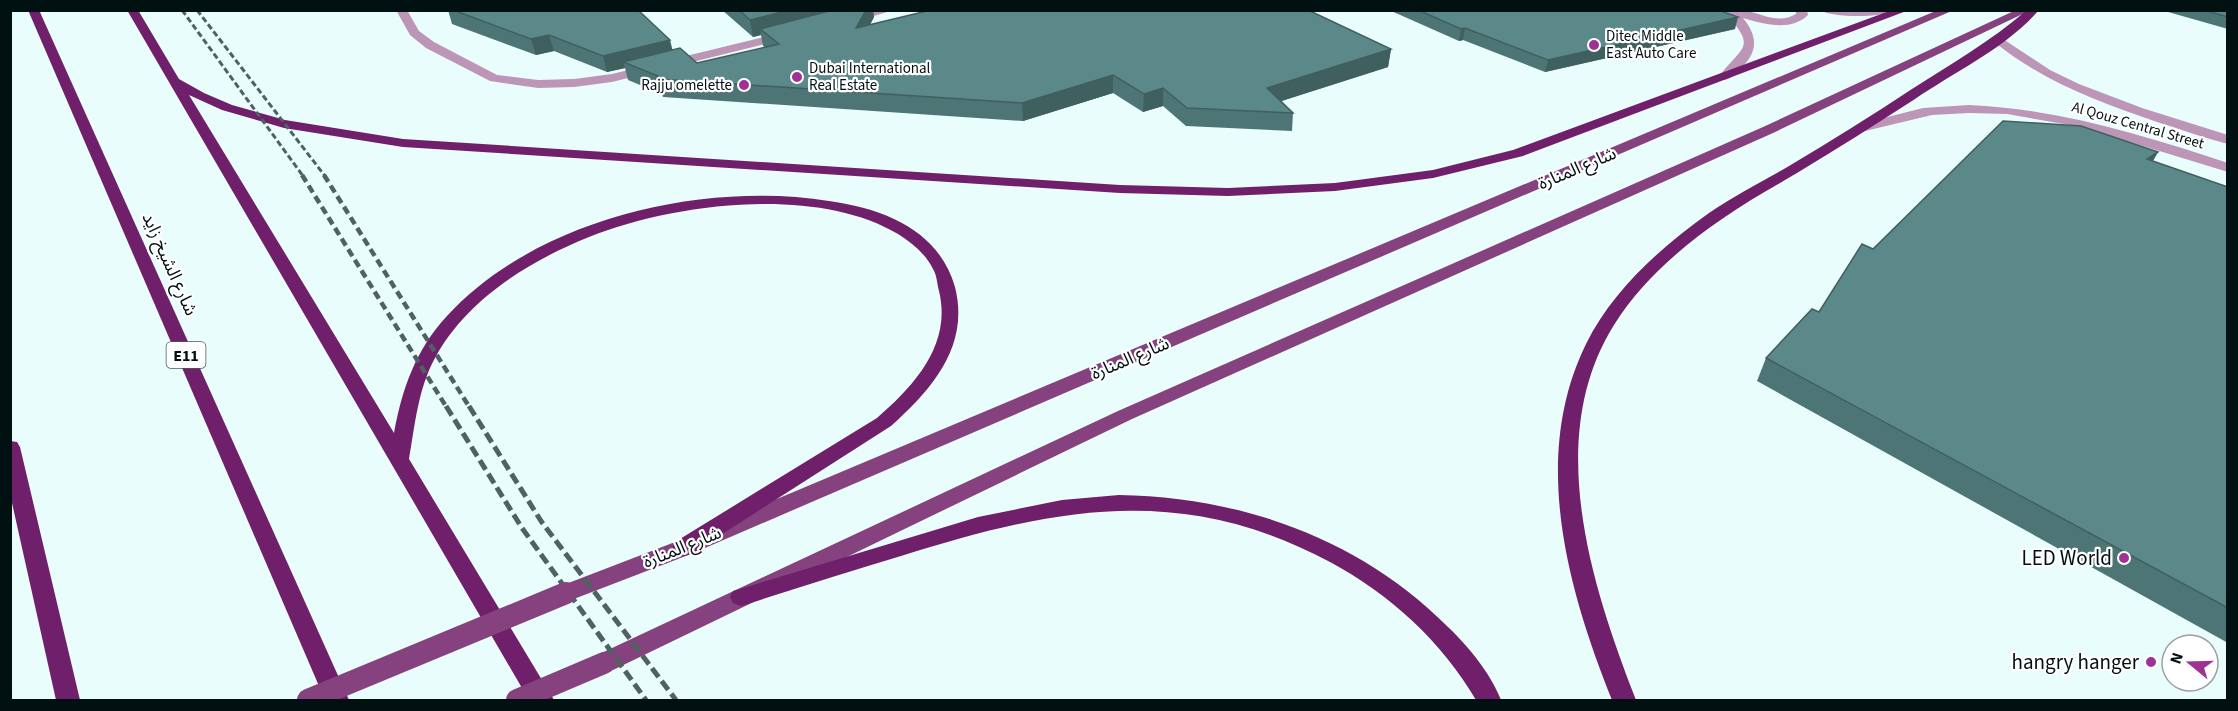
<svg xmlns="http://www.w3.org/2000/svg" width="2238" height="711" font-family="'Source Sans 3','Noto Sans Arabic',sans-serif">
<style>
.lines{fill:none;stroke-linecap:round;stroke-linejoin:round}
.minor{fill:#bd96b7;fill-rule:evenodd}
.major{fill:#86427f;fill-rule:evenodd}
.highway{fill:#701f6a;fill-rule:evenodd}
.rail-far2{stroke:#506161;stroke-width:3;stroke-dasharray:6 3;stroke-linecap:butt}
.rail-far1{stroke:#506161;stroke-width:4.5;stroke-dasharray:8 4.5;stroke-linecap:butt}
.rail{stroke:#506161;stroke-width:5;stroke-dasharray:11 5;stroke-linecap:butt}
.major-bridge{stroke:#86427f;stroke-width:22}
.wall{fill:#4e7575}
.shaded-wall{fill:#405f5f}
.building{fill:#5b8888;stroke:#405f5f;stroke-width:1.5}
.poi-dot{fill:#9d3294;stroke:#fff;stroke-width:2}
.labels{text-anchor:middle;stroke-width:4.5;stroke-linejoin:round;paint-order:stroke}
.far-poi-label{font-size:15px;fill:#011010;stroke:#fff;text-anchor:start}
.far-street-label{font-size:15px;fill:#011010;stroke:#fff}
.shield{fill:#fff;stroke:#4d5858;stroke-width:1.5}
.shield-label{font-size:16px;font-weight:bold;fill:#011010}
.street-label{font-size:18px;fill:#011010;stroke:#fff}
.near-poi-label{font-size:21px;fill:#011010;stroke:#fff;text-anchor:end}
</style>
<rect width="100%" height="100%" fill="#eafdfd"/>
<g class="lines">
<!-- minor -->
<g class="minor">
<polygon points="396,10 407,10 419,31 434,42 497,75 538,80 574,79 612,74 785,32 791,36 789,38 612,82 574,87 538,88 490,81 426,48 410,35"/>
<polygon points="874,10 894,10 850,23 844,20"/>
<path d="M 1723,10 C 1729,10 1737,9 1743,10 C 1761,13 1778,25 1796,14 L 1796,10 L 1807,10 L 1808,15 C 1791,32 1763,24 1743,18 C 1756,34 1759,49 1744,65 C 1739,71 1733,78 1725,80 L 1719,76 C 1746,43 1756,48 1723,10 Z"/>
<path d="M 1820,10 L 1895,10 C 1883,18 1832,18 1820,10 Z"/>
<path d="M 1997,35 L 2050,70 L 2079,84 L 2142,108 L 2228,135 L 2228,144 C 2204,138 2180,129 2157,122 C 2098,102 2042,81 1993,41 L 1993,37 Z"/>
<path d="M 1969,105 C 2059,109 2143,135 2228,163 L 2228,172 L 2081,127 L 2007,114 L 1969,113 L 1932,115 L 1861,132 L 1854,128 L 1856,125 L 1923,108 Z"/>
</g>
<!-- major -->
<g class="major">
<polygon points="1938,10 1954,10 691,554 566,602 558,599 555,593 558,587 675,542"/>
<polygon points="2016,10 2031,10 1773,133 1132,419 613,670 604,673 595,670 592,663 595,656 1118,411 1763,127"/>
</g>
<!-- highway -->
<g class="highway">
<polygon points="28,10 39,10 349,700 325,700"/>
<path d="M 127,10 L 138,10 L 179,79 L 204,93 L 232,105 L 285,120 L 403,139 L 1120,185 L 1228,188 L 1335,183 L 1433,170 L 1513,150 L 1892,10 L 1909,10 L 1523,156 L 1433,178 L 1335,191 L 1228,196 L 1120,193 L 403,147 L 284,128 L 222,110 L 189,95 L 394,433 C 402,389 416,349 447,316 C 536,219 702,181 829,201 C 850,204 874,209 894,219 C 924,233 946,255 955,287 C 970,346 932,389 891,426 L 691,554 L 683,556 L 675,554 L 672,548 L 675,542 L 877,418 C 915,385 952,344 939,291 C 937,284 937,275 933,269 C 926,254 912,243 898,234 C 817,185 673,203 589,237 C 529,261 466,300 435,358 C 418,389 415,425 409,459 L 554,700 L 529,700 Z"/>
<path d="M 2027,10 L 2039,10 C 2006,48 1956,71 1915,99 C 1876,124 1837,149 1797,173 C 1772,188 1746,202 1722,219 C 1681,247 1640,283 1614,325 C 1543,438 1592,587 1636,700 L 1612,700 C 1568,590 1530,458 1586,344 C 1612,291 1661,247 1709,213 C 1735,195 1762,182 1789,166 C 1831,141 1871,116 1912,89 C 1951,64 1991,41 2027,10 Z"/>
<polygon points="10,441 17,442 20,447 80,700 56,700 10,494"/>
<path d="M 1119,495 C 1242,497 1361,539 1448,627 C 1469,647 1491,674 1501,700 L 1476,700 C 1442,642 1390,594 1330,562 C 1181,482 1054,508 901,556 C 848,572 794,589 741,606 L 733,603 L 730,597 L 733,591 L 978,517 L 1062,500 Z"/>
</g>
<!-- rail-far2 -->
<g class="rail-far2">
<polyline points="182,10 303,176"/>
<polyline points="197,10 325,176"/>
</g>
<!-- rail-far1 -->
<g class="rail-far1">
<polyline points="302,175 447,408"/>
<polyline points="324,175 470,408"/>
</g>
<!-- rail -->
<g class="rail">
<polyline points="446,406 522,528 646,700"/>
<polyline points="469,406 541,521 676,700"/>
</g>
<!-- major-bridge -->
<g class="major-bridge">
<polyline points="308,700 566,593"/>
<polyline points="517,700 604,663"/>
</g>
</g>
<!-- wall -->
<g class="wall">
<polygon points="448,10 638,10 673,50 697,63 766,48 763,46 761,35 753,37 722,10 873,10 874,17 870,25 1391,49 1388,67 1281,101 1293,113 1292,131 1186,126 1163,106 1143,112 1113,93 1023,121 663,97 662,94 628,80 625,68 607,72 554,51 536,55 452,24"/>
<polygon points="1389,10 1718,10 1735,29 1545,72 1463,40 1459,41"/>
<polygon points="2161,10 2228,10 2228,29"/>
<polygon points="2158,152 2153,161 2228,187 2228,643 1757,381 1766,358 1819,312"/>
</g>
<!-- shaded-wall -->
<g class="shaded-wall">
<polygon points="790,10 873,10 874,17 858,46 760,29 761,35 753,37 750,20"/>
<polygon points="1738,17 1735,29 1545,72 1548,60"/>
<polygon points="1465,28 1463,40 1459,41 1461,29"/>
<polygon points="549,35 554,51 536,55 531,39"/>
<polygon points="670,40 674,56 623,62 625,68 607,72 603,56"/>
<polygon points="1391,49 1388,67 1266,106 1267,88"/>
<polygon points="1113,75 1113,93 1023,121 1022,103"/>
<polygon points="1163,88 1163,106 1143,112 1144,94"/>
<polygon points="2158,152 2146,172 2147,159"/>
</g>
<!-- building -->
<g class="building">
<polygon points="453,10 638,10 670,40 603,56 549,35 531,39"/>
<polygon points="739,10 790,10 750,20"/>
<polygon points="833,10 866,10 856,28 931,10 1308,10 1391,49 1267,88 1293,113 1187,108 1163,88 1144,94 1113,75 1022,103 658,79 658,76 623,62 680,48 697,63 779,44 760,29"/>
<polygon points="1418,10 1718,10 1738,17 1548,60 1465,28 1461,29"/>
<polygon points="2203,10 2228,10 2228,17"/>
<polygon points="2003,121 2081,126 2158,152 2147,159 2228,187 2228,608 1766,358 1812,309 1819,312 1862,244 1873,249"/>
</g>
<!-- markers -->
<g class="poi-dot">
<circle cx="1594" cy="45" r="6"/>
<circle cx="797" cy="77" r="6"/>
<circle cx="744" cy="85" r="6"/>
<circle cx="2124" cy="558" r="6"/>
<circle cx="2151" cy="662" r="6"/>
</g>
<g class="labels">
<!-- far-poi labels -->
<g class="far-poi-label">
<text x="1606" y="41">Ditec Middle<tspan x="1606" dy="17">East Auto Care</tspan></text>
<text x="809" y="73">Dubai International<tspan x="809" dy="17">Real Estate</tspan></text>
<text x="732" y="90" text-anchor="end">Rajju omelette</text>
</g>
<!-- far-street labels -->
<g class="far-street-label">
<text transform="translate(2138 125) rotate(16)" y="5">Al Qouz Central Street</text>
</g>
<!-- shield labels -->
<rect class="shield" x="166.5" y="342" width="39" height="26" rx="4.5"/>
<g class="shield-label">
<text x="186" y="361">E11</text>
</g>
<!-- street labels -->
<g class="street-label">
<text transform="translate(1577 168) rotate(-23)" y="6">شارع المنارة</text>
<text transform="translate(170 264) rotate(66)" y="6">شارع الشيخ زايد</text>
<text transform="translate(1130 358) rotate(-23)" y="6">شارع المنارة</text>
<text transform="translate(682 547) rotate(-22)" y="6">شارع المنارة</text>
</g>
<!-- near-poi labels -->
<g class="near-poi-label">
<text x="2112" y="565">LED World</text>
<text x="2139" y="669">hangry hanger</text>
</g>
</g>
<!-- border -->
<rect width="2238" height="711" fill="none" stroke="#011010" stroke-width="24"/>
<!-- north arrow -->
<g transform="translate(2190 663) rotate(289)"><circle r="28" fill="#ffffff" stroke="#999f9f" stroke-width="1.5"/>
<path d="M0-4.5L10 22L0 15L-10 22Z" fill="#9d3294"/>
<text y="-9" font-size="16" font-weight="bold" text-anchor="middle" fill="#011010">N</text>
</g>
</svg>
